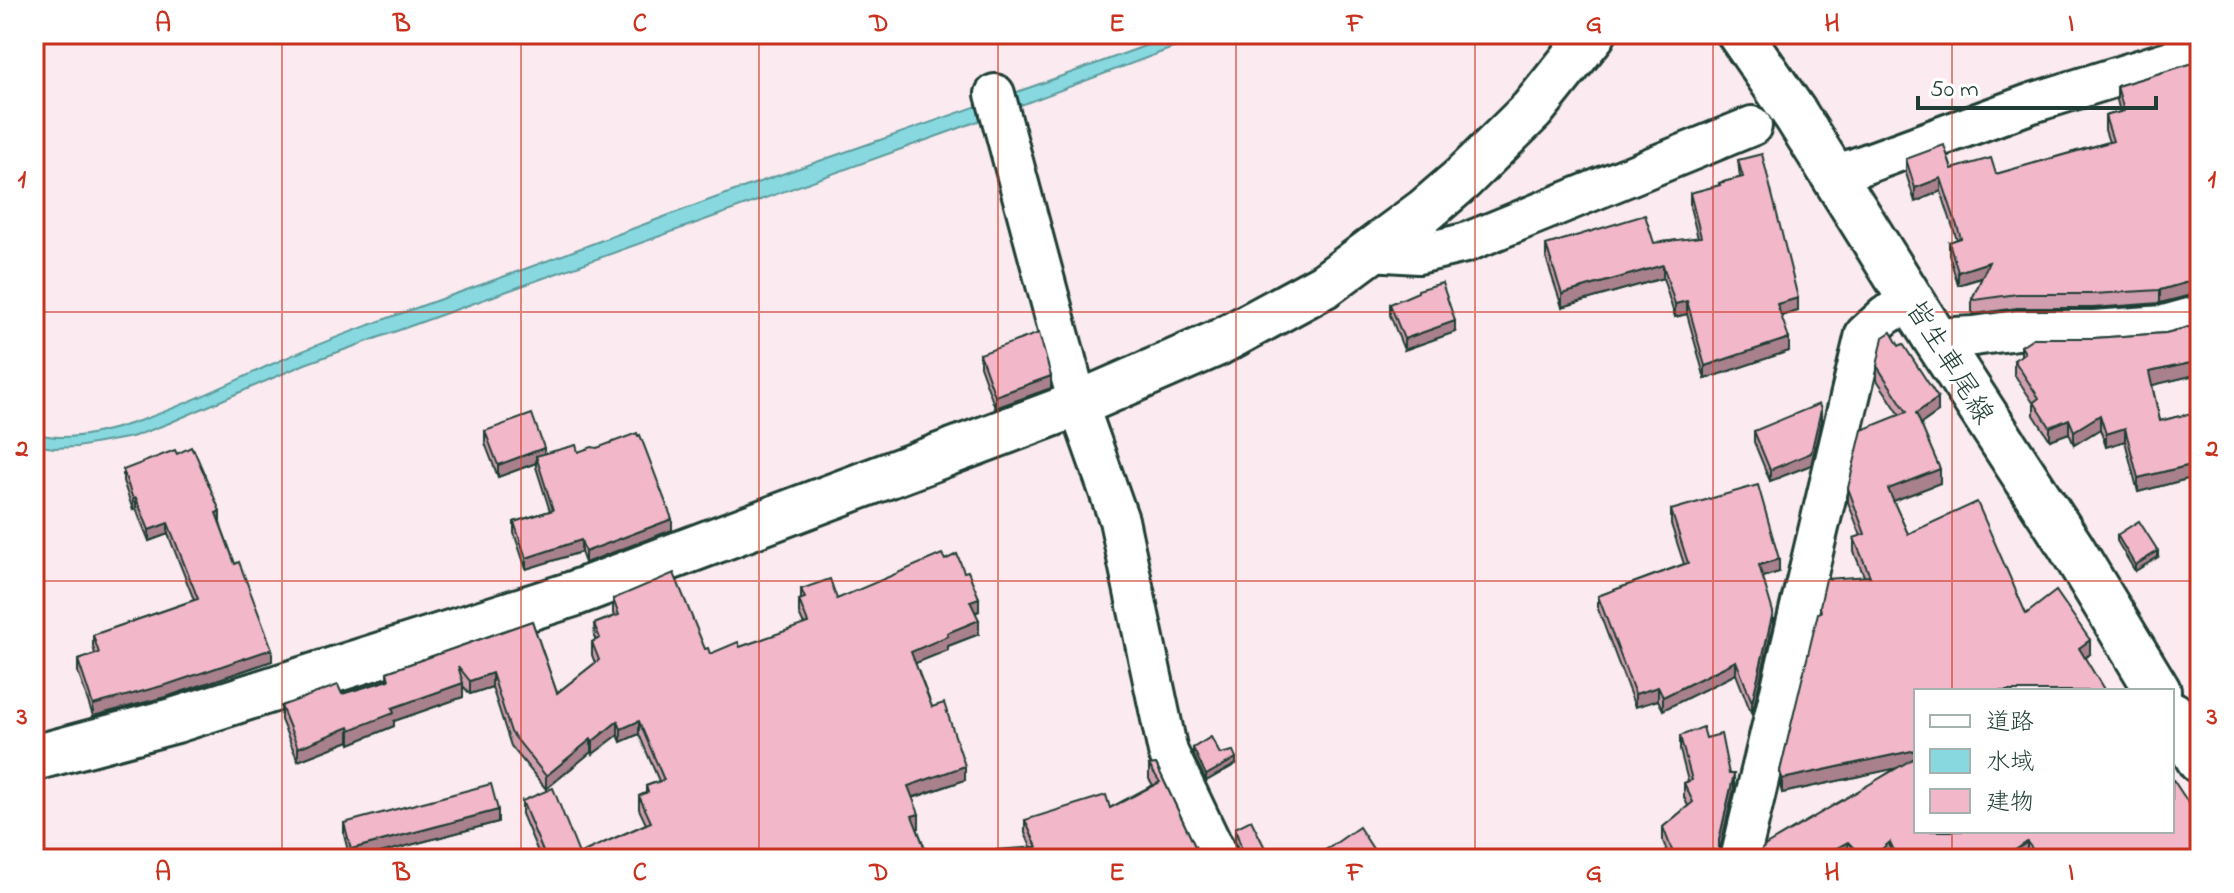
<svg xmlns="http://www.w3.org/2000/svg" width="2234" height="893" font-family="'Indie Flower','Klee One',sans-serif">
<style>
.water{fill:#87d8df;stroke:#5d9a9b;stroke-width:2}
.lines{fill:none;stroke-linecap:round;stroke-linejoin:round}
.minor-casing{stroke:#1f3d34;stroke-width:44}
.tertiary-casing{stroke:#1f3d34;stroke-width:50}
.secondary-casing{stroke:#1f3d34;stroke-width:50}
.minor{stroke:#fff;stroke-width:38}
.tertiary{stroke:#fff;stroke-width:44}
.secondary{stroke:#fff;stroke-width:44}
.wall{fill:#d09eae;stroke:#1f3d34;stroke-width:2}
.shaded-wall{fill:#a9818d;stroke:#1f3d34;stroke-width:2}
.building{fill:#f2b8ca;stroke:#1f3d34;stroke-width:2}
.grid{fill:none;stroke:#c8321e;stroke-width:2;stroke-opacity:0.55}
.labels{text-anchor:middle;stroke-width:6;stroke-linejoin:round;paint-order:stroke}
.street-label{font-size:28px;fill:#1f3d34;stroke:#fff}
.neatline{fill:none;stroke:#c8321e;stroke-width:3}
.grid-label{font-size:26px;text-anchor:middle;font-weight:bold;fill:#c8321e}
</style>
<rect width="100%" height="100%" fill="#fbeaef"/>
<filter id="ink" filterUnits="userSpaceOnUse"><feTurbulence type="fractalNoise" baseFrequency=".0125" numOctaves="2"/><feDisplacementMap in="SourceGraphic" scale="16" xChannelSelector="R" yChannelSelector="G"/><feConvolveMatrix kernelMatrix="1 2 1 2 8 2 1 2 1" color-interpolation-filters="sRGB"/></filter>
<g filter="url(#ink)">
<!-- water -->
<path class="water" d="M 1177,34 L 1210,34 L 957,129 L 305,364 L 167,424 L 132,437 L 77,447 L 54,448 L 34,445 L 34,432 C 88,456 218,388 270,365 C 356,327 446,298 533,266 C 606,239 678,211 751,185 C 893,135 1036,87 1177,34 Z"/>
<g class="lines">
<defs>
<g id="minor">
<polyline points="995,94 1078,404 1119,520 1168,752 1219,859"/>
<polyline points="1833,176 2032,103 2200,51"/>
<polyline points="1371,251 1418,254 1465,243 1752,126"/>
<polyline points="1935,338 1974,336 2017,330 2094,330 2164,325 2200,315"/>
<polyline points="1740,859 1865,334 1885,316 1912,299"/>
</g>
<polyline id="tertiary" points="34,758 176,720 573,594 1078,404 1218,343 1325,285 1426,210 1462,179 1532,110 1593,34"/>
<g id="secondary">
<polyline points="1740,34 1797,117 1935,338 2071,547 2158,691"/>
<polyline points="2172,714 2200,761"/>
</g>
</defs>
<!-- minor casing -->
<use href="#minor" class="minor-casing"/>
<!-- tertiary casing -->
<use href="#tertiary" class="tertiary-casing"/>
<!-- secondary casing -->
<use href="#secondary" class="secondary-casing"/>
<!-- minor -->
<use href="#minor" class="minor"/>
<!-- tertiary -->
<use href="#tertiary" class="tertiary"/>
<!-- secondary -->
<use href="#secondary" class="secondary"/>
</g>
<!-- wall -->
<g class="wall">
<polygon points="2200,61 2200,294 2195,294 2160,303 2093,308 2017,308 1975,314 1972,312 1972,299 1982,278 1958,285 1949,255 1949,242 1957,240 1941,191 1915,202 1906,173 1906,159 1952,169 1996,174 2109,142 2105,130 2105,116 2120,112 2117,100 2117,86"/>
<polygon points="1738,160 1798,311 1781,316 1789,351 1705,379 1687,314 1675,317 1663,278 1562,307 1546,258 1546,245 1654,243 1698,238 1690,207 1690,193 1719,186 1719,183 1740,178"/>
<polygon points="1390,304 1455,332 1404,350 1390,315"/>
<polygon points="2200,324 2200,391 2195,375 2152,385 2160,421 2200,411 2200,499 2195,477 2138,492 2125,441 2106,447 2100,429 2074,445 2069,433 2050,440 2034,415 2034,404 2014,374 2014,360 2021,356 2021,346 2094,338 2166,333"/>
<polygon points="980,354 1051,388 995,408 980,366"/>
<polygon points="1877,366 1938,412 1921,424 1940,483 1893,501 1908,534 2026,614 2090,654 2085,658 1916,691 2199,827 2200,859 2029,859 2027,856 2023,859 1892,859 1890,856 1886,859 1851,859 1848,856 1756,859 1896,768 1782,793 1780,785 1780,771 1820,612 1820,606 1864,576 1854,552 1854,538 1861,536 1848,502 1848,488 1900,415 1877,380"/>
<polygon points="1821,422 1811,465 1770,481 1754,442 1754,431"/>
<polygon points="485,431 544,454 578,452 672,530 585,563 581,552 526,569 514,533 514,522 550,511 536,467 536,463 498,477 485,443"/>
<polygon points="123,470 220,522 220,523 235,564 272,661 169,696 93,716 78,672 78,660 95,654 93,646 93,635 194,600 168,534 149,541 136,509 133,510 123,481"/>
<polygon points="1671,510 1779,572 1763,577 1773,625 1752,715 1736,674 1663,710 1658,700 1635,707 1598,609 1598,596 1684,564 1671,524"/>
<polygon points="2117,535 2158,557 2135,571 2117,541"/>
<polygon points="945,560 979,611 975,613 979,634 948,646 948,650 915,663 932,707 965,780 913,798 919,828 917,828 929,859 541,859 522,814 522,801 579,854 646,824 639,809 639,796 646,793 646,786 659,781 639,734 621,742 618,735 593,754 591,752 546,789 511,746 492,687 470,694 463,686 463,697 394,721 394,726 350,744 349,741 298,761 281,720 281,706 342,694 387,680 387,672 532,621 557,693 595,663 592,655 592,642 595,640 594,624 614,616 613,613 613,599 705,649 710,654 740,647 804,625 799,614 799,600 801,599 801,589 837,599"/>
<polygon points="1680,736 1706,738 1729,774 1734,788 1719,851 1724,859 1659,859 1659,856 1668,854 1663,841 1663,827 1688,806 1684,797 1684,783 1688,781 1680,750"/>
<polygon points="1193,748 1220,754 1236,764 1206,781 1193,754"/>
<polygon points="1156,764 1199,855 1031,847 1025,833 1025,820 1110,808 1153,785 1149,779 1149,765"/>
<polygon points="498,822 357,859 350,859 344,835 344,823"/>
<polygon points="1235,828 1269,856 1239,853 1235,841"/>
</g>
<!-- shaded-wall -->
<g class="shaded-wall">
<polygon points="1941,178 1941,191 1915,202 1915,188"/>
<polygon points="1989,262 1989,275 1958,285 1958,272"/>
<polygon points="1663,265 1663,278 1562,307 1562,294"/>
<polygon points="2195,280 2195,294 2160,303 2160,290"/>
<polygon points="1798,298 1798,311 1777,317 1777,304"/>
<polygon points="1687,301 1687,314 1675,317 1675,304"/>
<polygon points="1455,321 1455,332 1404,350 1404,339"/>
<polygon points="1789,338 1789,351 1705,379 1705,366"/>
<polygon points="2195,362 2195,375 2149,386 2149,372"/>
<polygon points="1051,376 1051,388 995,408 995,396"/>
<polygon points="1938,398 1938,412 1916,427 1916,413"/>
<polygon points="1821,410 1821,422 1811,465 1770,481 1770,470"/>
<polygon points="2100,415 2100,429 2074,445 2074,431"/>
<polygon points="2069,419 2069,433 2050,440 2050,427"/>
<polygon points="2125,428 2125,441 2106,447 2106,434"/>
<polygon points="544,448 544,460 536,456 536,463 498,477 498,465"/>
<polygon points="2195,464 2195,477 2138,492 2138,478"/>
<polygon points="1940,469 1940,483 1888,503 1888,489"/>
<polygon points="136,498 136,509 133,510 133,499"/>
<polygon points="220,511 220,522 216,525 216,513"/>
<polygon points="672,519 672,530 585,563 585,552"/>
<polygon points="168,523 168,534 149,541 149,530"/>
<polygon points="581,540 581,552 526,569 526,558"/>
<polygon points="2158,551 2158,557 2135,571 2135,565"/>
<polygon points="1779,559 1779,572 1759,578 1759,565"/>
<polygon points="979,598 979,611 970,614 970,601"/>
<polygon points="1773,612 1773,625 1752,715 1752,702"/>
<polygon points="979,620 979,634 948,646 948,650 911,665 911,652 947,633"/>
<polygon points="2090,640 2090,654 2079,662 2079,648"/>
<polygon points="272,649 272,661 169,696 93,716 93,705"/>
<polygon points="1736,661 1736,674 1663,710 1663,697"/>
<polygon points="492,673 492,687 470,694 470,681"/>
<polygon points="463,683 463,697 394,721 394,726 350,744 350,730 392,708"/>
<polygon points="1658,687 1658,700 1635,707 1635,694"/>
<polygon points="618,721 618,735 593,754 593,741"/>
<polygon points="639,721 639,734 621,742 621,729"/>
<polygon points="349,727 349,741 298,761 298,748"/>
<polygon points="591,739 591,752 546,789 546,776"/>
<polygon points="1916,750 1916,764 1782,793 1782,779"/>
<polygon points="1236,758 1236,764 1206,781 1206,775"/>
<polygon points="965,766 965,780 908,799 908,786"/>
<polygon points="1734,774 1734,788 1719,854 1719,840"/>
<polygon points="498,810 498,822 357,859 351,859 351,849"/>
<polygon points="919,814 919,828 912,830 912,816"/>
<polygon points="1848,842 1848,856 1843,859 1817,859"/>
<polygon points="1890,842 1890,856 1886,859 1870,859"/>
<polygon points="2027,842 2027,856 2023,859 2002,859"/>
</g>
<!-- building -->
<g class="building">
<polygon points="2200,61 2200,280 2195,280 2160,290 2093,294 2017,294 1975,300 1972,299 1989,262 1958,272 1949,242 1961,238 1941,178 1915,188 1906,159 1944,145 1952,169 1991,158 1996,174 2113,141 2105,116 2124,111 2117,86"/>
<polygon points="1762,154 1798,298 1777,304 1789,338 1705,366 1687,301 1675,304 1663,265 1562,294 1546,245 1645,215 1654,243 1701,237 1690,193 1720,185 1719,183 1743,177 1738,160"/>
<polygon points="1442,283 1455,321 1404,339 1390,304 1418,292 1418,290"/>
<polygon points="2200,324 2200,378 2195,362 2149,372 2160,421 2200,411 2200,485 2195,464 2138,478 2125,428 2106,434 2100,415 2074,431 2069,419 2050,427 2034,402 2039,398 2014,360 2025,353 2021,346 2033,338 2094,338 2166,333"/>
<polygon points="1891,332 1899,346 1903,344 1938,398 1916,413 1940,469 1888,489 1908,534 1977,502 2026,614 2056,591 2090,640 2079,648 2105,691 1916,691 1916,750 1782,779 1780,771 1818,613 1821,612 1820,606 1826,579 1870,576 1854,538 1865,534 1848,488 1862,430 1907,412 1877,366 1883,337"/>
<polygon points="1039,333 1051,376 995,396 980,354"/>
<polygon points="1819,404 1821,410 1811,453 1770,470 1754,431"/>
<polygon points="532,414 544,448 498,465 485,431"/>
<polygon points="637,433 638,436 640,435 672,519 585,552 581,540 526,558 514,522 553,510 536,456 576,445 578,452 592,447 597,448"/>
<polygon points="191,447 193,451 194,450 220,511 216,513 235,564 239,562 272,649 169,684 93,705 78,660 99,653 93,635 198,599 168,523 149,530 136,498 133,499 123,470 175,450 177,454"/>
<polygon points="1758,485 1779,559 1759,565 1773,612 1752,702 1736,661 1663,697 1658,687 1635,694 1598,596 1688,563 1671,510"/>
<polygon points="2139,521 2158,551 2135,565 2117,535"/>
<polygon points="942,554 945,560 957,554 964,572 968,571 979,598 970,601 979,620 947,633 948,636 911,652 932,707 944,703 965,766 908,786 919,814 912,816 929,859 546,859 522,801 553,788 579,854 651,822 639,796 648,792 646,786 664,780 639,721 621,729 618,721 593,741 591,739 546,776 511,732 492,673 470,681 458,666 463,683 392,708 394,713 350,730 349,727 298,748 281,706 338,685 342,694 389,680 387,672 532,621 557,693 599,660 592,642 600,638 594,624 619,615 613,599 674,573 705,649 708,648 710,654 738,642 740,647 808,623 799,600 805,598 801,589 830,579 837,599"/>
<polygon points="1703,727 1706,738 1721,734 1729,774 1734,774 1719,840 1719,850 1724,859 1660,859 1659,856 1673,853 1663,827 1693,802 1684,783 1692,780 1680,736"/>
<polygon points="1211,737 1220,754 1233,751 1236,758 1206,775 1193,748"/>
<polygon points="1916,757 1916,831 2172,831 2172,778 2199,819 2195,822 2200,829 2200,856 2196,859 2040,859 2027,842 2002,859 1898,859 1890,842 1870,859 1864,859 1848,842 1817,859 1756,859 1762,849 1766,845"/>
<polygon points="1156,764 1199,855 1203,859 996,859 996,850 1037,847 1025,820 1106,795 1110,808 1160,782 1149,765"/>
<polygon points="491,784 498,810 351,849 344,823"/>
<polygon points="1251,820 1269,856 1271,855 1273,859 1236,859 1241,847 1235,828"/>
<polygon points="1359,827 1377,855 1379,854 1383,859 1309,859 1329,848"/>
</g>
</g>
<!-- grid -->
<path class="grid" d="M 282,34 L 282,859M 521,34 L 521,859M 759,34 L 759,859M 998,34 L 998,859M 1236,34 L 1236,859M 1475,34 L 1475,859M 1713,34 L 1713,859M 1952,34 L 1952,691M 34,312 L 2200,312M 34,581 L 2200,581M 1952,831 L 1952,859"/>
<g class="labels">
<!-- street labels -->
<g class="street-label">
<text transform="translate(1951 361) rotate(58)" y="10">皆生車尾線</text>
</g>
</g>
<!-- margin -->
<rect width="2234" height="893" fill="none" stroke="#fff" stroke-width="88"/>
<!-- legend -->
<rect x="1914" y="689" width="260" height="144" fill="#ffffff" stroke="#a5b1ae" stroke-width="2"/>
<rect x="1930" y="715" width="40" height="12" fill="#ffffff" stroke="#a5b1ae" stroke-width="2"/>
<text x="1986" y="729" font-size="24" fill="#1f3d34">道路</text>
<rect x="1930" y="749" width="40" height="24" fill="#87d8df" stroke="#a5b1ae" stroke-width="2"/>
<text x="1986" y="769" font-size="24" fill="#1f3d34">水域</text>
<rect x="1930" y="789" width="40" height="24" fill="#f2b8ca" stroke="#a5b1ae" stroke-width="2"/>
<text x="1986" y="809" font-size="24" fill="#1f3d34">建物</text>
<!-- scale -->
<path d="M1918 96v12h238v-12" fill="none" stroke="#1f3d34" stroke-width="4"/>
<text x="1930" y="96" font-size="24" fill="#1f3d34" stroke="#ffffff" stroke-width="6" paint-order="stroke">50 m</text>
<rect x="44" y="44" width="2146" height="805" class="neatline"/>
<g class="grid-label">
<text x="163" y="31">A</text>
<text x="402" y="31">B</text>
<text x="640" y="31">C</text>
<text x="879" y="31">D</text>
<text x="1117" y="31">E</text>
<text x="1355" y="31">F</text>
<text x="1594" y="31">G</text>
<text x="1832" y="31">H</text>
<text x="2071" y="31">I</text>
<text x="22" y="187">1</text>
<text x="2212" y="187">1</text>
<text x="22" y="456">2</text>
<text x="2212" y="456">2</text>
<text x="22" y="724">3</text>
<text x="2212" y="724">3</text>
<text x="163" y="880">A</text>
<text x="402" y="880">B</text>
<text x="640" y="880">C</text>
<text x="879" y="880">D</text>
<text x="1117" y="880">E</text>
<text x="1355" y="880">F</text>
<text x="1594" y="880">G</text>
<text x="1832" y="880">H</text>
<text x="2071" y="880">I</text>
</g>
</svg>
